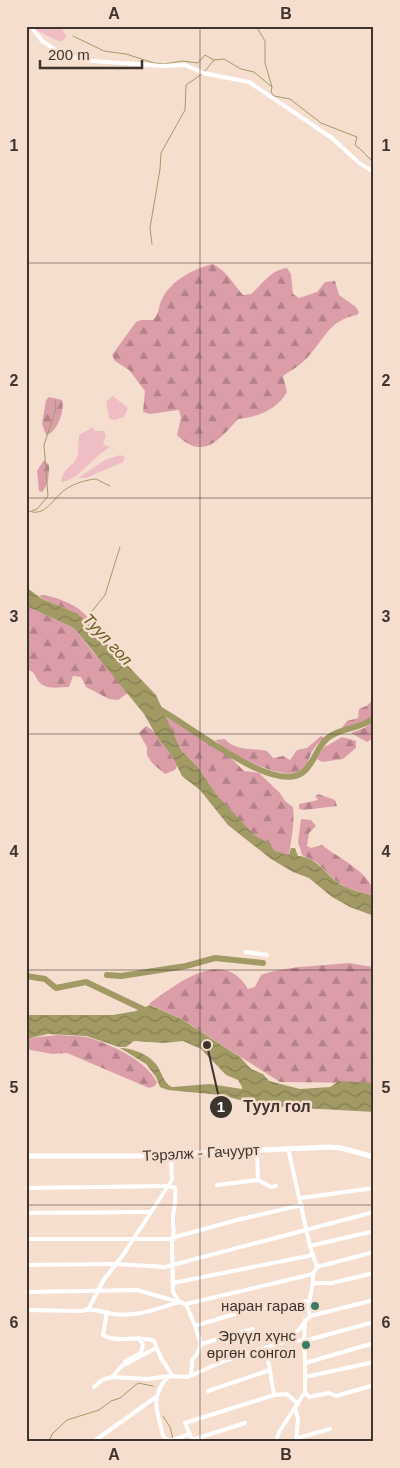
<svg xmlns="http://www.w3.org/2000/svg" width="400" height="1468" font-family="Helvetica,sans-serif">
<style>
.grass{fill:#efbec5}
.forest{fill:url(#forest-firs)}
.water{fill:url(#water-waves)}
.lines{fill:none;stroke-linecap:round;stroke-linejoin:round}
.stream{stroke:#a29a65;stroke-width:1}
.river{stroke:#a29a65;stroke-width:6}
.street{stroke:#fff;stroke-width:4}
.secondary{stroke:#fff;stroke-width:5}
.grid{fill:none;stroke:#3d342e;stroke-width:1;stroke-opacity:0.55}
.poi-dot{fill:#3c7a66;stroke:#f6decf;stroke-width:2}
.labels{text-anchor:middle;stroke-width:5;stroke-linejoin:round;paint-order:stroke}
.street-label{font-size:15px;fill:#3d342e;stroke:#f6decf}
.poi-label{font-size:15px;fill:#3d342e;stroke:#f6decf;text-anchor:end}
.water-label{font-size:16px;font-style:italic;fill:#615819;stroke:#f6decf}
.leader{fill:none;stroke:#3d342e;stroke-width:2}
.callout-dot{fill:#3d342e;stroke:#f6decf;stroke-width:2}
.mark-label{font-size:15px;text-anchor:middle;font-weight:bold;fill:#fff}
.callout-label{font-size:16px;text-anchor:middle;font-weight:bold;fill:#3d342e;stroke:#f6decf;stroke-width:5;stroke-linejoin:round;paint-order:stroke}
.neatline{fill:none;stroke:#3d342e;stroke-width:2}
.grid-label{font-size:16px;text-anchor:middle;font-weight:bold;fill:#3d342e}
</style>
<defs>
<pattern id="forest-firs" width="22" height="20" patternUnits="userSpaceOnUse" patternTransform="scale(1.25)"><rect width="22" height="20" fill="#db9ea8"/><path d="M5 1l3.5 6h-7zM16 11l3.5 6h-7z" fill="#b38289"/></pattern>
<pattern id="water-waves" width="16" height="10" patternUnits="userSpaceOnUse" patternTransform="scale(1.25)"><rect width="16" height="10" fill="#a29a65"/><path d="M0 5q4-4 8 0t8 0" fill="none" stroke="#857e54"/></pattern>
</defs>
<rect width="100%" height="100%" fill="#f6decf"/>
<!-- grass -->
<g class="grass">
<polygon points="27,26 60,26 67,37 60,42"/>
<polygon points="113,396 128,408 124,417 115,420 109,419 106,401"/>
<path d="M 93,427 L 95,431 L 104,431 L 106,435 L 103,444 L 110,447 C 95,455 77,482 61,482 C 61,475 68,466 74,463 L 78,454 L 79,435 Z"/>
<polygon points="120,455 125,457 123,462 86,478 78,478 105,460"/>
</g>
<!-- forest -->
<g class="forest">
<path d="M 213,264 C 228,272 232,283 243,295 L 251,294 C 263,284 270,270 287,268 L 291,274 L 293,294 L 299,298 L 317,292 L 325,282 L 335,281 L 339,295 L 356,307 L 359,312 L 357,315 C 328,320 324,341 305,360 C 299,366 290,371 283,376 L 287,392 C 277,410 257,417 238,419 C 219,440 203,461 177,435 L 181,418 L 179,410 L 150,414 L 143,412 L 145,391 L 129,370 L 115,361 L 112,355 L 136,322 L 141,320 L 153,320 C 160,313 158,306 162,299 C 170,281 195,268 213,264 Z"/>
<path d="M 49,397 L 62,400 C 65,410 57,433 46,435 L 42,424 L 46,400 Z"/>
<path d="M 44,460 L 49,465 C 49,475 49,484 42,492 L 39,491 L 37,471 Z"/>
<path d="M 39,595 C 55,595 87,608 91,624 L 88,625 L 77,613 L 42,599 Z"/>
<path d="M 26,606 L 74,628 L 92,651 L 126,689 L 128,693 L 118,700 L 109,699 L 86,687 L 81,677 L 73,676 L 69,687 C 61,687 47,690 40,683 C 35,678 36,673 29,670 L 26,673 Z"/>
<polygon points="374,698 374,716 361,724 341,729 347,721 358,718 359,709 368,705"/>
<path d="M 167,717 L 227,754 L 244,771 L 259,773 L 280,793 L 285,801 L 293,807 C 295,824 291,839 289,855 L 275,851 L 269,843 L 254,835 L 241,822 L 216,794 L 198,767 L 181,750 L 166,718 Z"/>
<polygon points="374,722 374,738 367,742 351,733 364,728"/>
<path d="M 146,726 C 160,733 170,752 177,766 L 175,770 L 165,774 L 152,763 L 147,755 L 147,747 L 139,733 Z"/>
<path d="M 321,736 L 324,738 C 319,742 312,750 310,756 C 308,761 308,766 303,770 C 285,783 229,754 215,740 L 225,739 C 234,751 254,748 267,751 L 273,758 L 283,756 L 290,760 L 297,750 L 307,748 Z"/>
<polygon points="342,737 356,741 356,748 343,759 322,762 317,759 323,748"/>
<polygon points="318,794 335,800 337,806 304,810 299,809 299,804 318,800 315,796"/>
<path d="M 301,819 L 311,820 L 316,826 L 309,833 L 307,846 L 311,848 L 322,845 C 338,858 374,874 374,896 L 347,888 L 336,881 L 316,862 L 302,855 L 298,842 Z"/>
<path d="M 348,963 L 374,967 L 374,1083 L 280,1082 L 181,1019 L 149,1004 C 177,984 223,946 248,989 L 255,987 L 261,975 C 285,966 321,966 348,963 Z"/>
<path d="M 57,1035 C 69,1036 82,1035 93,1039 C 116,1047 146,1061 157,1082 L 155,1086 L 149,1088 L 67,1053 L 52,1054 L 26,1049 L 26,1040 L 30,1038 Z"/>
</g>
<!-- water -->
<g class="water">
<path d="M 26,587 L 42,599 L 77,613 L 86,622 L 156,695 L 181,750 L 198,767 L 216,794 L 254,835 L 269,843 L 275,851 L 289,855 L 291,848 L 295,848 L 298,856 C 316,857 324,872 337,882 C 348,890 361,892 374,896 L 374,916 L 350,907 L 332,897 L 309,878 L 293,872 L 271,859 L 228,825 L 200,790 L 182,776 L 172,756 L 156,735 L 144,714 L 74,628 L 26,606 Z"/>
<path d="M 150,1005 L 181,1019 L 240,1057 L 251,1069 L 263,1074 L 269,1081 L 300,1089 L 330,1087 L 339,1081 L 374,1083 L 374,1112 L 285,1107 L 270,1108 L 221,1095 L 168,1090 L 160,1087 L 156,1077 L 146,1064 L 120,1048 C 132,1048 148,1054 156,1064 C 162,1072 163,1083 172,1087 L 210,1084 L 242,1089 L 242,1087 L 238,1080 L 226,1075 L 201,1049 L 183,1041 L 164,1043 L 134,1041 L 126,1047 L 119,1047 L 86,1036 L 48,1034 L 26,1039 L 26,1015 L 113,1015 L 136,1011 Z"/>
</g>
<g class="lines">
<!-- stream -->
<g class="stream">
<path d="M 256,26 L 265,41 L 265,63 L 272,87 L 271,92 L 274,96 L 290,99 L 321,123 L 357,137 L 355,145 C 363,150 366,157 374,162"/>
<polyline points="73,36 104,51 126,54 154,63 164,64 182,61 198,63 205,55 214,60 224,59 241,69 254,72 272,87"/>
<polyline points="204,72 214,60"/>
<polyline points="152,244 150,228 160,169 161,153 185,110 186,85 202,74"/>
<path d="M 32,512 C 47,515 55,496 66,489 C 75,483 86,480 96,479 L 110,486"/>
<polyline points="26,513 37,509 48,496 44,445 56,408 55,400"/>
<polyline points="89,615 105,595 120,547"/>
<polyline points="163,1416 170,1427 173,1439"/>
<polyline points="49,1442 52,1434 67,1420 99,1410 111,1401 120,1398 138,1383 153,1386"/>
</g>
<!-- river -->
<g class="river">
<path d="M 157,708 C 186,722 271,794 302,773 C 315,764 316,746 329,737 C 343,727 361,729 374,718"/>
<polyline points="107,975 121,976 186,966 215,958 263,963"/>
<polyline points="26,976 45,979 56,988 86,982 149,1012"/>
</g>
<!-- street -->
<g class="street">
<polyline points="31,26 42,41 54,49 81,60 162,66 185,65 203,73 249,82 332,138 359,163 374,172"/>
<polyline points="246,952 267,955"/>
<polyline points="288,1148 310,1246"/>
<polyline points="258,1180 271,1187 276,1186"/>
<polyline points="217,1185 258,1180 257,1149"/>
<polyline points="26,1188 168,1186 172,1180 171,1155"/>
<polyline points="301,1198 374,1188"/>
<polyline points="26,1213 151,1212"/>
<polyline points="175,1237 237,1220 302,1205"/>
<polyline points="26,1239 173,1239"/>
<polyline points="26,1265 116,1264 165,1267 374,1212"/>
<polyline points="317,1267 310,1246 374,1231"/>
<polyline points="173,1283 313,1255"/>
<polyline points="313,1283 313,1274 317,1267 374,1252"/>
<polyline points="26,1292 137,1290 179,1302"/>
<polyline points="186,1304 313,1274"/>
<path d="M 26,1310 L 83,1311 L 89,1308 L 103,1281 L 123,1255 L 168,1186 L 175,1188 C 177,1202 173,1208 173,1220 C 173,1230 175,1234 172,1243 L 173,1292 L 179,1302 L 186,1304 L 195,1326"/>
<path d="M 86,1310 C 97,1308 103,1313 113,1314 C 136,1317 158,1309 179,1302"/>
<path d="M 107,1312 L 103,1335 C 117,1344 138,1334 154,1341 L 161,1358 L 172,1375"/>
<polyline points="310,1316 308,1308 313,1283 332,1283 374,1273"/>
<polyline points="253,1329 201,1344 195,1326 244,1311 308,1301"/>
<polyline points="290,1340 304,1341 305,1320"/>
<polyline points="305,1363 304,1341 374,1322"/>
<polyline points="124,1365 154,1349 157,1350"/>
<polyline points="191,1375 192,1360 197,1354 201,1344"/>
<polyline points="112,1377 147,1379 169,1376"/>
<polyline points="305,1377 374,1362"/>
<polyline points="94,1387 102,1380 112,1377 127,1360 141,1353 143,1344 138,1338"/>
<polyline points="208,1391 270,1370"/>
<polyline points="305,1392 309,1397 329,1393 336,1396 374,1385"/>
<polyline points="274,1395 287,1394 298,1404"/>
<polyline points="295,1408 298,1419 296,1442"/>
<path d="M 190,1434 L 170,1441 L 164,1438 C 157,1414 149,1395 169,1376 L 188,1377 L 224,1361 L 290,1340 L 310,1316 L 374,1300"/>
<polyline points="298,1438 330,1429"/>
<polyline points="192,1440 245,1423"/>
<polyline points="93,1442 156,1397"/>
<polyline points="193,1442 185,1423 274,1395 266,1347"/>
<polyline points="276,1442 279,1432 305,1392 305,1363 374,1343"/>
</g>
<!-- secondary -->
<polyline class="secondary" points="26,1156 136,1156 328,1147 341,1148 374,1157"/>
</g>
<!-- grid -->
<path class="grid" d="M 200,26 L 200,1442M 26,263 L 374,263M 26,498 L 374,498M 26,734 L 374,734M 26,970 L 374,970M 26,1205 L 374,1205"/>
<!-- markers -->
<g class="poi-dot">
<circle cx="315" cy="1306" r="5"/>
<circle cx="306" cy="1345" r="5"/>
</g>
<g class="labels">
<!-- street labels -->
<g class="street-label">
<text transform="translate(201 1153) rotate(-3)" y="5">Тэрэлж - Гачуурт</text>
</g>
<!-- poi labels -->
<g class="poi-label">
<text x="305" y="1311">наран гарав</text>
<text x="296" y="1341">Эрүүл хүнс<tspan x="296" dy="17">өргөн сонгол</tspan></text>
</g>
<!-- water labels -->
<g class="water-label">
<text transform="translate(108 639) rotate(47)" y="6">Туул гол</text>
</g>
</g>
<!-- callouts -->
<path class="leader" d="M207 1045L221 1107"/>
<g class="callout-dot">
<circle cx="207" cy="1045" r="5"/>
<circle cx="221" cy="1107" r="12"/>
</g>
<g class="mark-label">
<text x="221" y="1112">1</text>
</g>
<g class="callout-label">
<text x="277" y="1112">Туул гол</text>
</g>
<!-- border -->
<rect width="400" height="1468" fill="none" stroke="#f6decf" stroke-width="55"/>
<!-- scale -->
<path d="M40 60v8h102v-8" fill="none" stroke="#3d342e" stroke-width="2.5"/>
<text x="48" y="60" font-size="15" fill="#3d342e" stroke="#f6decf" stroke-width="4" paint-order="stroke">200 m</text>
<rect x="28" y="28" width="344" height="1412" class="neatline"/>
<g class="grid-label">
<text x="114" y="19">A</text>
<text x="286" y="19">B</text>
<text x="14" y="151">1</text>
<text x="386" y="151">1</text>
<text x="14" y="386">2</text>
<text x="386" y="386">2</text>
<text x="14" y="622">3</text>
<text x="386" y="622">3</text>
<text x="14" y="857">4</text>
<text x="386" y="857">4</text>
<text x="14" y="1093">5</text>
<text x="386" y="1093">5</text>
<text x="14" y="1328">6</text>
<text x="386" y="1328">6</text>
<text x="114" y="1460">A</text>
<text x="286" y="1460">B</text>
</g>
</svg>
